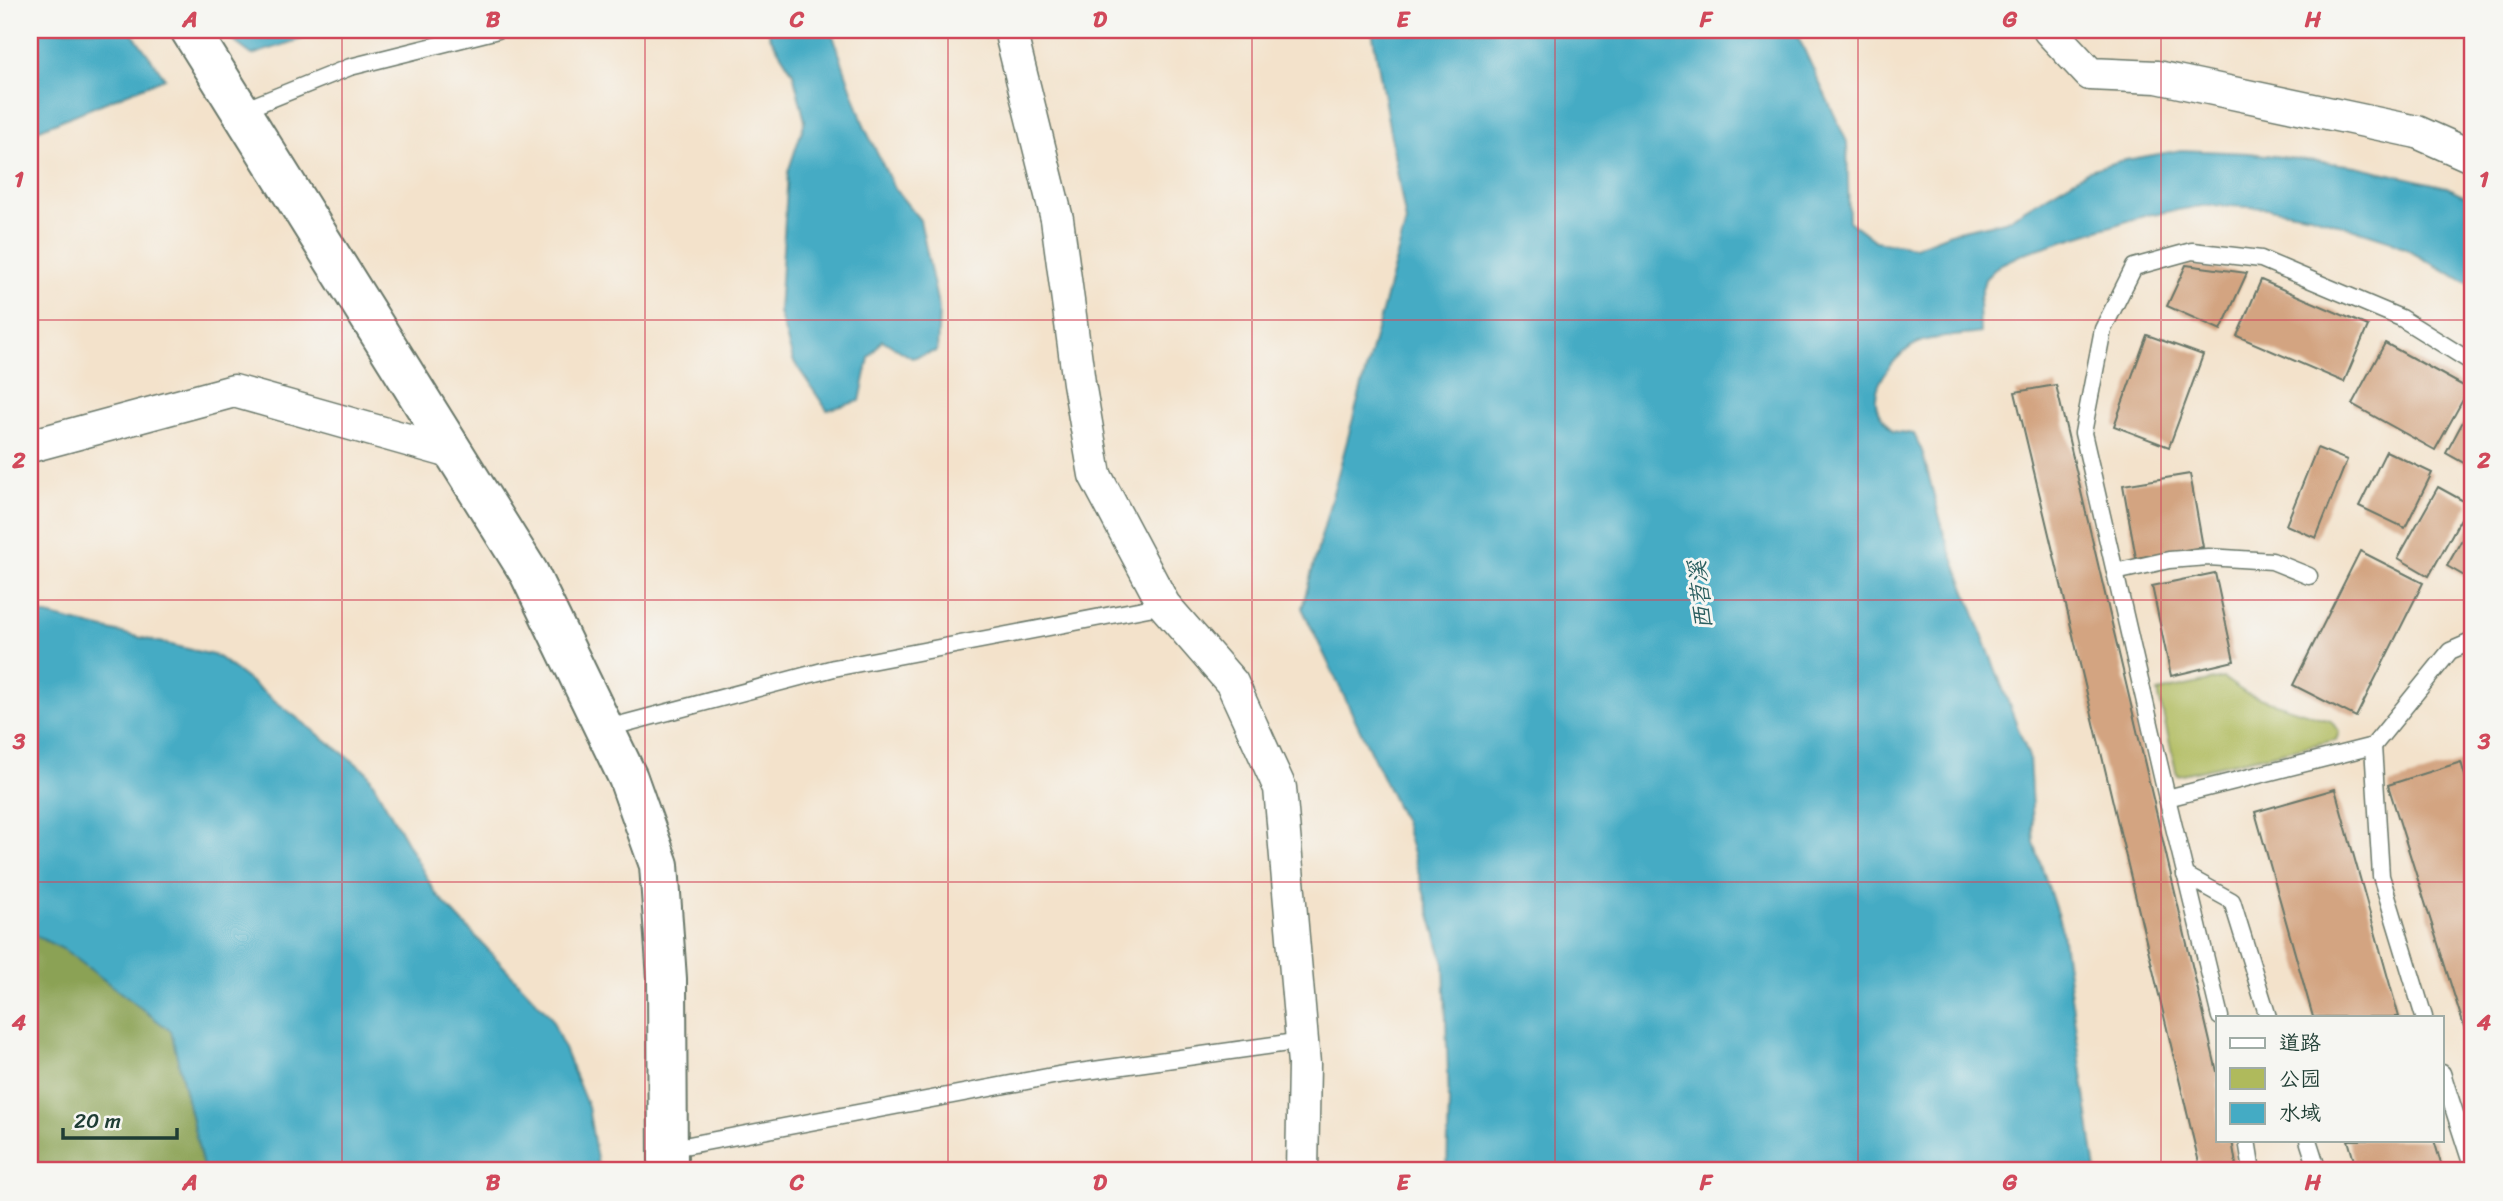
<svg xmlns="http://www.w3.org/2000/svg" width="2503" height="1201" font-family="Sriracha,'LXGW WenKai TC',sans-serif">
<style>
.green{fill:#afba5c;stroke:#677c48;stroke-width:2}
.forest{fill:#8ba254;stroke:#557044;stroke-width:2}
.water{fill:#44abc4;stroke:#32747c;stroke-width:2}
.building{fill:#d3a481}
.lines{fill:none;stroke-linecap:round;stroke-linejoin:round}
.lane-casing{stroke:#697769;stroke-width:19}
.street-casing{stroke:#697769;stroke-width:35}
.secondary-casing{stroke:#697769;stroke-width:42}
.lane{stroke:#fff;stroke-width:16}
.street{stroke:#fff;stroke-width:32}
.secondary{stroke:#fff;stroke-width:38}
.grid{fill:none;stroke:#d1495b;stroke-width:2;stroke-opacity:0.55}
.labels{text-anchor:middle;stroke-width:6;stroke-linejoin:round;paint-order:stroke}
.water-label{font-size:23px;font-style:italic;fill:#2a5e5f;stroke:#f6f6f2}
.neatline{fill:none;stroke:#d1495b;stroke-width:2.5}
.grid-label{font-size:23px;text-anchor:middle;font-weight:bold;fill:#d1495b}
</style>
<rect width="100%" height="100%" fill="#f6f6f2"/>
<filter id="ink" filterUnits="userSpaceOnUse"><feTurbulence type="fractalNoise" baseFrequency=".0143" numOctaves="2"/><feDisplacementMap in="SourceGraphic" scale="14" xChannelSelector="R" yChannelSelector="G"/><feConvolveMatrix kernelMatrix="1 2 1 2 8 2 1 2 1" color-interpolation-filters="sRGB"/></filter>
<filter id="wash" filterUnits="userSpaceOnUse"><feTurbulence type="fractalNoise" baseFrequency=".00686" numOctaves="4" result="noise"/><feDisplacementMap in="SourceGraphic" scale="28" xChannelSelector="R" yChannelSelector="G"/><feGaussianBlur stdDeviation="1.57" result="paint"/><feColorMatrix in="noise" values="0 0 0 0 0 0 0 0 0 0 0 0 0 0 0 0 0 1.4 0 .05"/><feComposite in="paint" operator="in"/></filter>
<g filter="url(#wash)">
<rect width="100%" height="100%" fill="#f3e2cb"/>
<!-- green -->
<polygon class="green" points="2223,678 2247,694 2331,721 2339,732 2336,740 2177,775 2158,692"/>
<!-- forest -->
<polygon class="forest" points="30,933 65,950 171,1031 204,1171 30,1171"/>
<!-- water -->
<g class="water">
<polygon points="30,30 130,30 165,78 30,133"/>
<polygon points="224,30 330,30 252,55 228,37"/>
<polygon points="770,30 831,30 865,128 894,188 920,220 939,310 937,351 912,358 882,340 869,358 860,401 827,410 793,360 779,312 788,172 805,121 793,73 769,35"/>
<path d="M 1372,30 L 1795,30 L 1847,142 L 1849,221 L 1875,241 L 1915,247 L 1953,232 L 2005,221 L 2090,170 L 2120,161 L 2181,150 L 2249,153 L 2356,166 L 2447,187 L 2473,200 L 2473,286 L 2391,241 L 2311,215 L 2269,208 L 2208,205 L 2147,215 L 2024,253 L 1999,265 L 1985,279 L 1979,301 L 1980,333 C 1963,336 1935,336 1920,342 C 1899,351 1870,383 1877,408 C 1879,416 1888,425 1892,431 L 1914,434 L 1922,451 L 1945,537 L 2029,757 L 2034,843 L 2061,926 L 2096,1171 L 1447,1171 L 1449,1102 L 1444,964 L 1404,822 L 1302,608 L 1406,222 Z"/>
<polygon points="30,614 47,615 217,656 367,772 436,894 551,1017 588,1107 599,1171 204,1171 171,1031 65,950 30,933"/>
</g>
<g id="blocks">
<!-- building -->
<g class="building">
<polygon points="2186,265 2247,273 2221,330 2167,306"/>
<polygon points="2261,280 2368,326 2344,382 2237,336"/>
<polygon points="2147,335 2203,355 2169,447 2114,426"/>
<polygon points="2385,343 2469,389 2435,450 2352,404"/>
<polygon points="2056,385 2218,1076 2218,1140 2232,1140 2237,1171 2201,1171 2015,392"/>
<polygon points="2473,403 2473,468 2446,453"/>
<polygon points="2317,448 2347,460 2316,538 2286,525"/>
<polygon points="2386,451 2432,473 2405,528 2359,506"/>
<polygon points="2190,474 2203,547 2136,558 2123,485"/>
<polygon points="2438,487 2469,504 2429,576 2398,558"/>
<polygon points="2473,520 2473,581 2447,566"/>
<polygon points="2360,551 2423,583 2356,717 2293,685"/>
<polygon points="2215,573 2234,661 2171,676 2152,586"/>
<polygon points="2461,762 2473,803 2473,1055 2388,785"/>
<polygon points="2335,789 2399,1017 2313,1017 2255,812"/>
<polygon points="2348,1140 2434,1140 2443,1171 2357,1171"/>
</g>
</g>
</g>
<g filter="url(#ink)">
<use href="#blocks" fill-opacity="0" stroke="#697769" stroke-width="2"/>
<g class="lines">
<defs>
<g id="lane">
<polyline points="241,111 350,67 498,30"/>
<polyline points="2115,572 2169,560 2208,557 2272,561 2309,576"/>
<polyline points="604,729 834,668 1164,605"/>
<polyline points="2373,746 2381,876 2424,1017"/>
<polyline points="2167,798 2373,746 2450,651 2473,641"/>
<polyline points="2185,875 2232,901 2268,1017"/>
<polyline points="2220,1017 2167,798 2083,433 2103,329 2134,267 2192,251 2261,259 2401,318 2473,363"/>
<polyline points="2442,1073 2473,1169"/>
<polyline points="2247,1140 2252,1171"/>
<polyline points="2308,1140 2318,1171"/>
<polyline points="668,1149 1058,1075 1302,1041"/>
</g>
<g id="street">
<polyline points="1010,30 1057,219 1079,383 1095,475 1164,605 1232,683 1280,788 1304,1064 1302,1171"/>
<polyline points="2049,30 2090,74 2157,77 2417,132 2473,157"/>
<polyline points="30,446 234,391 454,453"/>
</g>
<polyline id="secondary" points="190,30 529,573 628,778 659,865 667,979 668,1171"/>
</defs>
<!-- lane casing -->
<use href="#lane" class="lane-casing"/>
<!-- street casing -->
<use href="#street" class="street-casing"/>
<!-- secondary casing -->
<use href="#secondary" class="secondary-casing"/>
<!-- lane -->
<use href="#lane" class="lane"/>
<!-- street -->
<use href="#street" class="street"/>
<!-- secondary -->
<use href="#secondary" class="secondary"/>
</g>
</g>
<!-- grid -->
<path class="grid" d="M 342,30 L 342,1171M 645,30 L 645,1171M 948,30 L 948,1171M 1252,30 L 1252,1171M 1555,30 L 1555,1171M 1858,30 L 1858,1171M 2161,30 L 2161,1171M 30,320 L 2473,320M 30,600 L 2473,600M 30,882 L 2473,882"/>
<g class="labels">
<!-- water labels -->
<g class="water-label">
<text transform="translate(1700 595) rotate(-96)" y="8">西苕溪</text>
</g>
</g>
<!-- margin -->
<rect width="2503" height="1201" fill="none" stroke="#f6f6f2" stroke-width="77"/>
<!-- legend -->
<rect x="2216" y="1016" width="228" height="126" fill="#f6f6f2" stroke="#a0aca6" stroke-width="2"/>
<rect x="2230" y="1038" width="35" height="10" fill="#ffffff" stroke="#a0aca6" stroke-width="2"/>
<text x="2279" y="1050" font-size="21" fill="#1f3d34">道路</text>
<rect x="2230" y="1068" width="35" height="21" fill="#afba5c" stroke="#a0aca6" stroke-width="2"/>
<text x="2279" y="1086" font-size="21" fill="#1f3d34">公园</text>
<rect x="2230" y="1103" width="35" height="21" fill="#44abc4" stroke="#a0aca6" stroke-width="2"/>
<text x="2279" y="1120" font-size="21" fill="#1f3d34">水域</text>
<!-- scale -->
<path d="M63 1128v10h114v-10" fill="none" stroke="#1f3d34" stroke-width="3.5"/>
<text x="74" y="1128" font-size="21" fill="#1f3d34" stroke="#f6f6f2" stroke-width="5" paint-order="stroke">20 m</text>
<rect x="38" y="38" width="2426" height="1124" class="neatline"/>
<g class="grid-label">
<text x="190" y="27">A</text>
<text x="493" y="27">B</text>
<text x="797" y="27">C</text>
<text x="1100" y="27">D</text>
<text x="1403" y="27">E</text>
<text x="1706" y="27">F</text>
<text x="2010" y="27">G</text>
<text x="2313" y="27">H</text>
<text x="19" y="187">1</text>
<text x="2484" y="187">1</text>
<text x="19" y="468">2</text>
<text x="2484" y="468">2</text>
<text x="19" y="749">3</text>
<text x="2484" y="749">3</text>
<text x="19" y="1030">4</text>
<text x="2484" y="1030">4</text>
<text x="190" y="1190">A</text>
<text x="493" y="1190">B</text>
<text x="797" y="1190">C</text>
<text x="1100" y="1190">D</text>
<text x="1403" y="1190">E</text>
<text x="1706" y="1190">F</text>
<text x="2010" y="1190">G</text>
<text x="2313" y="1190">H</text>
</g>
</svg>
